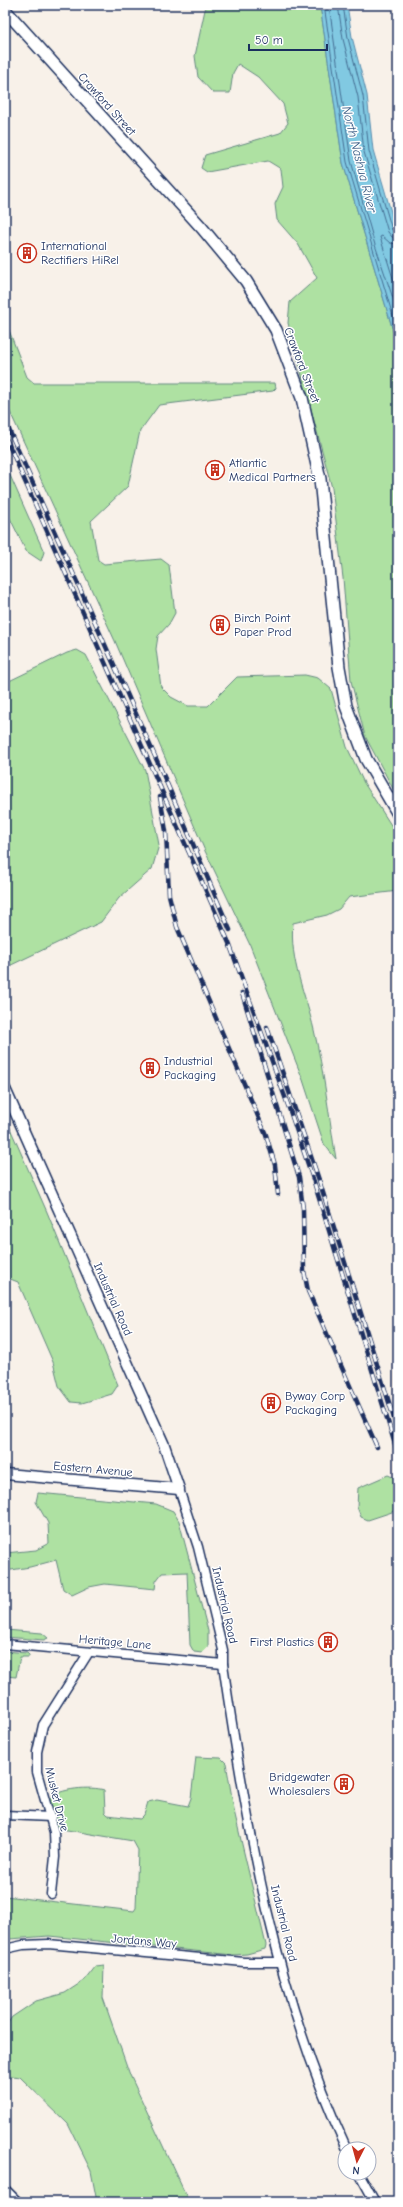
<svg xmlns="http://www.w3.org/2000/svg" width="403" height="2207" font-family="'Comic Neue',sans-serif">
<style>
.green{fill:#aee1a2;stroke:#648880}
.water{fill:#81c9e2;stroke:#588bad}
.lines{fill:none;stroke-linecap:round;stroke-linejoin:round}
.shore{stroke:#446d93;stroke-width:1}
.minor-casing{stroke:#1b2f5e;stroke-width:11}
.tertiary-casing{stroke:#1b2f5e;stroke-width:13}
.secondary-casing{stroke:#1b2f5e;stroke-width:14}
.minor{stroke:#fff;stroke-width:8}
.tertiary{stroke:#fff;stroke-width:10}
.secondary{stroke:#fff;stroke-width:11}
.rail-casing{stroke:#1b2f5e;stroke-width:4.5}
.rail{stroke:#fff;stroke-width:3;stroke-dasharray:9;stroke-linecap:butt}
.labels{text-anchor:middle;stroke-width:3;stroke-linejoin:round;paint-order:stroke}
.street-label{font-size:12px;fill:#1b2f5e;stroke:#fff}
.poi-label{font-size:12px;fill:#1b2f5e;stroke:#fff;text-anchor:start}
.water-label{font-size:13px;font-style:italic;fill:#3a5d86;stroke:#fff}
</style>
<rect width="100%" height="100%" fill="#f8f1e9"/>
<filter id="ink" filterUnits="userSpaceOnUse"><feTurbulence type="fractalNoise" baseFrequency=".025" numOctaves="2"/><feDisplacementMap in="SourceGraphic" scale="8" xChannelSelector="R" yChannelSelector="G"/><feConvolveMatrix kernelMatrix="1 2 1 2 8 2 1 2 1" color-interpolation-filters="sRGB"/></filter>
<g filter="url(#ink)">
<!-- green -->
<g class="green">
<polygon points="206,5 320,5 343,163 398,347 398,798 365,736 351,681 343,578 332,488 288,323 290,302 317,278 298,244 277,220 275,204 283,187 281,169 268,161 207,172 201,168 205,155 280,133 288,123 283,104 258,77 238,64 233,73 230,93 213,93 198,77 195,56"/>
<path d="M 5,320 L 27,377 L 34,383 L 275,383 L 276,388 L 273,391 L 159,405 L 140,431 L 128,486 L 91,521 L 98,560 L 104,564 L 161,559 L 169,565 L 175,613 L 169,624 L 158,636 L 156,649 L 161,687 L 171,697 L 188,706 L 208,706 L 237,677 L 305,675 L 318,678 L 331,689 L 347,747 L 364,783 L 398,836 L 398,891 L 349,897 L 339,909 L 327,915 L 293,923 C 289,960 306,995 314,1030 C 324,1072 329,1116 336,1159 L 324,1144 L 303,1080 L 250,945 L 205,851 L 115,641 L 5,401 Z"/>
<polygon points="5,464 44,552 41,561 26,551 5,508"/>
<polygon points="77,650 86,655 145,770 159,845 152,869 119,898 101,922 5,968 5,683 67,653"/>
<polygon points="5,1117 47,1212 118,1385 112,1394 82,1403 71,1402 59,1386 53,1362 18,1282 5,1277"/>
<polygon points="388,1475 395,1478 398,1485 398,1510 368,1520 361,1517 357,1507 358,1488"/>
<polygon points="38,1493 156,1504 173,1511 179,1521 208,1631 208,1647 202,1653 194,1652 190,1645 187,1572 162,1573 156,1581 155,1589 105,1584 89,1587 72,1595 63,1589 56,1560 30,1567 5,1571 5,1553 36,1550 49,1543 48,1523 36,1502"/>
<polygon points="5,1630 42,1633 48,1638 44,1640 5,1637"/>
<polygon points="5,1651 27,1653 29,1655 29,1657 20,1657 16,1677 5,1676"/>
<path d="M 196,1757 L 221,1758 L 226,1763 L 235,1815 L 266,1945 L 265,1949 L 247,1954 L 233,1955 L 49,1936 L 10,1939 L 5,1935 L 5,1896 L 134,1911 L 136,1908 L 138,1850 L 133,1841 L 61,1829 L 57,1826 L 49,1799 C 58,1788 92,1786 104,1790 L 105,1812 L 108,1815 L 140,1819 L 144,1815 L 148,1802 L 157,1800 L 188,1806 L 191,1798 Z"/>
<polygon points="104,1965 103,1998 130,2075 189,2202 97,2202 91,2171 68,2124 20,2077 12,2076 5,2081 5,2027 12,2017 36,2001 65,1993 85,1980 96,1966"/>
</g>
<!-- water -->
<polygon class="water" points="320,5 347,5 352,37 367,95 373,150 398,236 398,347 343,163"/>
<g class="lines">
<!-- shore -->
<g class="shore">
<polyline points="324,5 347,162 398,333"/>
<polyline points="329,5 351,161 375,245 398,313"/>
<polyline points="338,5 343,39 358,97 364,152 388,232 392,237 398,238"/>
<polyline points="343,5 348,38 363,96 369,151 392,230 398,233"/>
<polyline points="398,244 390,243 382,236 380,237 398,294"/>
</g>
<defs>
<g id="minor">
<path d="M 179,1489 L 198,1547 L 223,1650 L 223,1664 C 247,1829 276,1997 347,2149"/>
<polyline points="5,1644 223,1664"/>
<polyline points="5,1815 51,1817"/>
<polyline points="51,1894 55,1857 54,1832 37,1772 37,1752 43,1725 89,1652"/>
<polyline points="5,1949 23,1945 48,1944 244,1962 280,1962"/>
<polyline points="359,2173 375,2202"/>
<polyline points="5,2189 18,2202"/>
</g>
<polyline id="tertiary" points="5,1089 164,1445 179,1489 5,1474"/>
<polyline id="secondary" points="5,10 202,228 246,281 276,330 302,398 320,479 339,667 346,706 366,759 398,814"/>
</defs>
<!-- minor casing -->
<use href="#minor" class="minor-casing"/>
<!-- tertiary casing -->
<use href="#tertiary" class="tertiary-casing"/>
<!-- secondary casing -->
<use href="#secondary" class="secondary-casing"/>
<!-- minor -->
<use href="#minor" class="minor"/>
<!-- tertiary -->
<use href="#tertiary" class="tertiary"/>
<!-- secondary -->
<use href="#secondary" class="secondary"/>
<defs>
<g id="rail">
<polyline points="5,421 162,772 230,930"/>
<polyline points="5,436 229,943 289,1108 314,1182 398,1454"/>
<polyline points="160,797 166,831 169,895 177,927 266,1135 275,1165 278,1194"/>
<polyline points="242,993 299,1177 303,1209 304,1271 308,1291 377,1447"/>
<polyline points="267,1027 319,1180 398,1431"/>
</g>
</defs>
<!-- rail casing -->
<use href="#rail" class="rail-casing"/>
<!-- rail -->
<use href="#rail" class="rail"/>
</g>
</g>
<!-- icons -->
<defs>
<symbol id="building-ring" viewBox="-11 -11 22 22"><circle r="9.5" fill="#fff" stroke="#c8321e" stroke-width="1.5"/><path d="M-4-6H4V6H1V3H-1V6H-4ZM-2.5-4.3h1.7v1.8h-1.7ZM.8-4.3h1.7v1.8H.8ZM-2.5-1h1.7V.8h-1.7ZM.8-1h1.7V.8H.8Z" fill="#c8321e"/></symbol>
</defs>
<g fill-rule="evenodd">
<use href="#building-ring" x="16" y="242" width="22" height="22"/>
<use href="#building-ring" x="204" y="459" width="22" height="22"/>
<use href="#building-ring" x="209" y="614" width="22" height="22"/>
<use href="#building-ring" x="139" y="1057" width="22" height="22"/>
<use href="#building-ring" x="260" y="1392" width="22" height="22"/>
<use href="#building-ring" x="317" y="1631" width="22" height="22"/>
<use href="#building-ring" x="333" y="1773" width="22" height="22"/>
</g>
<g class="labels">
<!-- street labels -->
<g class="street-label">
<text transform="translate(107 104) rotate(48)" y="4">Crawford Street</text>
<text transform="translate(302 365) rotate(69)" y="4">Crawford Street</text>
<text transform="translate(113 1299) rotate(66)" y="4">Industrial Road</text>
<text transform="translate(93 1469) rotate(5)" y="4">Eastern Avenue</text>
<text transform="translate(225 1605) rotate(77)" y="4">Industrial Road</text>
<text transform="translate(115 1642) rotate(5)" y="4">Heritage Lane</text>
<text transform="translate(57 1799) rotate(76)" y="4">Musket Drive</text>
<text transform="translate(284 1923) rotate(76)" y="4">Industrial Road</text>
<text transform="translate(144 1941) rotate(5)" y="4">Jordans Way</text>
</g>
<!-- poi labels -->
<g class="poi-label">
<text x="41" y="250">International<tspan x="41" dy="14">Rectifiers HiRel</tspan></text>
<text x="229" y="467">Atlantic<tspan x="229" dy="14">Medical Partners</tspan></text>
<text x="234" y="622">Birch Point<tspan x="234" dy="14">Paper Prod</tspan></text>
<text x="164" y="1065">Industrial<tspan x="164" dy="14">Packaging</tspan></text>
<text x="285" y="1400">Byway Corp<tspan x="285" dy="14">Packaging</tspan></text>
<text x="314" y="1646" text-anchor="end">First Plastics</text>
<text x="330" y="1781" text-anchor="end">Bridgewater<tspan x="330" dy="14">Wholesalers</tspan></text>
</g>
<!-- water labels -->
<g class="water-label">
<text transform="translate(360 159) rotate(76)" y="5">North Nashua River</text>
</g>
</g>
<!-- margin -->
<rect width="403" height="2207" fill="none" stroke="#fff" stroke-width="20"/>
<rect x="10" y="10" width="383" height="2187" fill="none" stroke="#1b2f5e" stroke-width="1.5" filter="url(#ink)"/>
<!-- north arrow -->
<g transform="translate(357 2161) rotate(186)"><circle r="19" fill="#ffffff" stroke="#a4acbf"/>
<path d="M0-3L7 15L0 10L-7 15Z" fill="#c8321e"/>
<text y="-6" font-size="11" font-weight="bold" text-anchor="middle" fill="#1b2f5e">N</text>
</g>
<!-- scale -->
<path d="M249 44v6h78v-6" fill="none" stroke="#1b2f5e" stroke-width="2"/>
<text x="255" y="44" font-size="12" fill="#1b2f5e" stroke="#ffffff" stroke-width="3" paint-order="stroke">50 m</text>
</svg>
